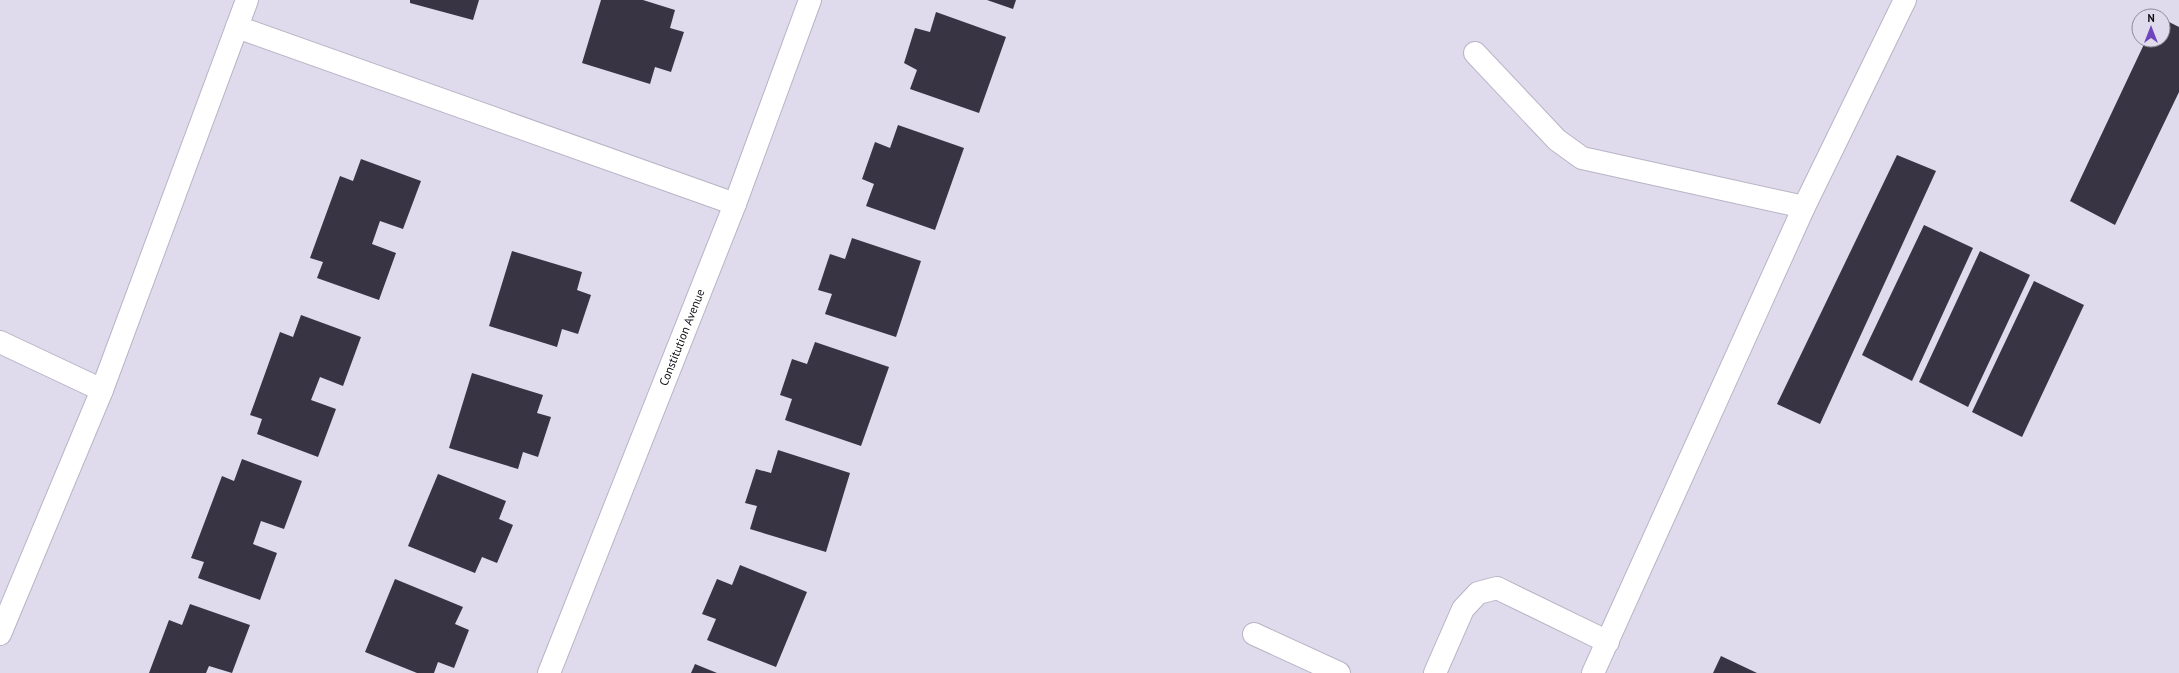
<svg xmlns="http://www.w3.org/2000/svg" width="2179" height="673" font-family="'PT Sans',sans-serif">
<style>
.building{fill:#383443}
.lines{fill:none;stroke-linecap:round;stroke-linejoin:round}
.minor-casing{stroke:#b8b4c6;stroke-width:24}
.major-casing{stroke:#b8b4c6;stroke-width:24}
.minor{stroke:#fff;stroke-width:22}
.major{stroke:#fff;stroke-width:22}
.labels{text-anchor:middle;stroke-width:4;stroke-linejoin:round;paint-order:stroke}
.street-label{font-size:12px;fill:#0f0d13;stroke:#dfdbed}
</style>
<rect width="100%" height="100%" fill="#dfdbed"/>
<!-- building -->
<g class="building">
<polygon points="410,0 479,0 473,20 410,3"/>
<polygon points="601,0 643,0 675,10 670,28 684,32 671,72 655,67 650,84 582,63"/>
<polygon points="987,0 1016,0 1013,9"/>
<polygon points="936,12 1006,37 979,113 910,89 917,70 904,63 915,28 930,32"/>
<polygon points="2163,19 2179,27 2179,92 2115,225 2070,201 2146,40 2163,40"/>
<polygon points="898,125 964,148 935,230 866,206 874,184 862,179 875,142 890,148"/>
<polygon points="1897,155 1936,171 1820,424 1777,404"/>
<polygon points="361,159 421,181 403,229 380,221 372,244 396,253 379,300 317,278 323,262 310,258 340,176 353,181"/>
<polygon points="1924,225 1973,248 1912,381 1862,355"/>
<polygon points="852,238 921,261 896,337 825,314 832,294 818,290 830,254 845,259"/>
<polygon points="512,251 582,272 577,290 591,295 578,334 562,329 557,347 489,326"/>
<polygon points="1980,251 2030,275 1968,407 1919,382"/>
<polygon points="2034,281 2084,305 2022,437 1972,412"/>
<polygon points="301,315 361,337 343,386 320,377 311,400 336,409 318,457 257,434 262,419 250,415 280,332 293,337"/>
<polygon points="815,342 889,367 861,446 785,420 792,399 780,395 792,359 807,364"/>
<polygon points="472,373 543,395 537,413 551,417 538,457 523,452 518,469 449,448"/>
<polygon points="778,450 850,473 826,552 750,529 757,506 745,503 756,469 771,473"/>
<polygon points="242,459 302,481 284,529 261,521 253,544 277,553 260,600 198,578 204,562 191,558 222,476 234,481"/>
<polygon points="438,474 506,501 499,519 513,525 497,563 482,557 475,573 408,546"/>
<polygon points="740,565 807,592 776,667 707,640 716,619 702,614 717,579 732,585"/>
<polygon points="395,579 463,607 455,624 469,630 454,668 438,662 434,673 417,673 365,652"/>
<polygon points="190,604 250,625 232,673 209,666 206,673 149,673 169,620 182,625"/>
<polygon points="1721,656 1757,673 1713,673"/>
<polygon points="695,664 717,673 691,673"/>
</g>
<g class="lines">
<defs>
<g id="minor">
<polyline points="237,27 735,204"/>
<polyline points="1475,53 1557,140 1582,158 1804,207"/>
<polyline points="0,342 102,390"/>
<polyline points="0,634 102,390 247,0"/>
<polyline points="1254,634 1339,673"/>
<path id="s1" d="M 549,673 L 735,204 L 810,0"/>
<polyline points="1435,673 1463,609 1478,593 1497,588 1608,642"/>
</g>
<polyline id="major" points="1593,673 1804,207 1905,0"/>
</defs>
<!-- minor casing -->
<use href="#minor" class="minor-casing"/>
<!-- major casing -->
<use href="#major" class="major-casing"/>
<!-- minor -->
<use href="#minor" class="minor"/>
<!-- major -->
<use href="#major" class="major"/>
</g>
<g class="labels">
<!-- street labels -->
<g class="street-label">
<text dy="4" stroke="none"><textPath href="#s1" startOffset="361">Constitution Avenue</textPath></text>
</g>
</g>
<!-- north arrow -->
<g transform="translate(2151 28)"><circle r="19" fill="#dfdbed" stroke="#8c8996"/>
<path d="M0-3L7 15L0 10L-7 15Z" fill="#6f44bc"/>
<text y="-6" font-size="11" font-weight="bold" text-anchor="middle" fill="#0f0d13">N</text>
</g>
</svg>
